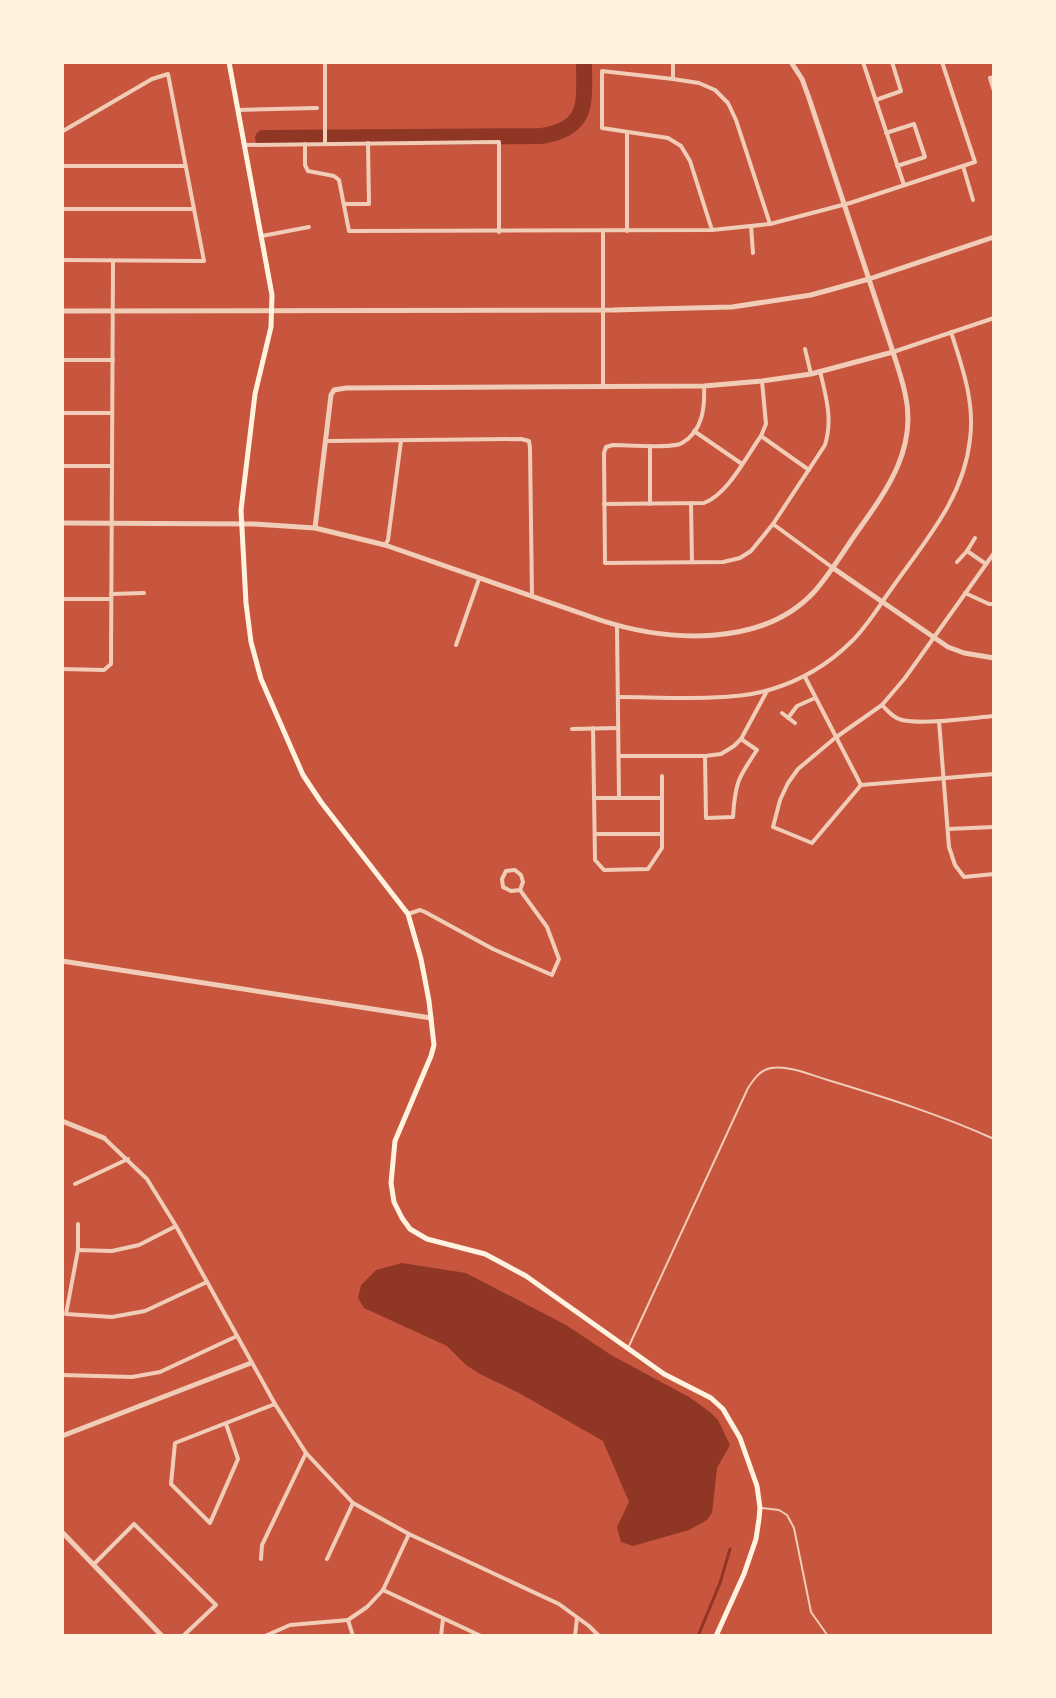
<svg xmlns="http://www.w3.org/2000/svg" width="1056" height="1698" font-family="'Noto Sans',sans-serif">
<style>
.water{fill:#8f3625}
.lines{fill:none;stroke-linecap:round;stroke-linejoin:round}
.stream{stroke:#8f3625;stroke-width:3}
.river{stroke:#8f3625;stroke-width:16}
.service{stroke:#f1ccb7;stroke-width:2}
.minor{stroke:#f1ccb7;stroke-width:4}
.tertiary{stroke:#f1ccb7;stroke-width:5}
.secondary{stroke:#fff3e0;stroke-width:5}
</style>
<rect width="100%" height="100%" fill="#c8553d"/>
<!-- water -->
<polygon class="water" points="402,1263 466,1273 566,1325 611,1355 689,1397 710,1412 718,1420 730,1445 717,1468 712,1513 707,1520 689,1530 633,1546 621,1542 617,1527 629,1502 603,1441 519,1393 480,1374 466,1365 447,1346 364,1308 358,1298 361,1285 376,1270"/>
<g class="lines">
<!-- stream -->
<polyline class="stream" points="698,1636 720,1583 730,1549"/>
<!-- river -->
<path class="river" d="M 263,138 L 542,136 C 590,128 584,102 584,62"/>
<!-- service -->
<g class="service">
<path d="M 629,1346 L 748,1088 C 754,1079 760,1070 771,1068 C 790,1065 813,1076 831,1081 C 887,1098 941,1115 994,1139"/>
<polyline points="761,1508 779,1510 787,1515 794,1528 811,1612 828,1636"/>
</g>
<!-- minor -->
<g class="minor">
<polyline points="325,62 325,144"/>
<polyline points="673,62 673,79"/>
<polyline points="863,62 904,185"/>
<polyline points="62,63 62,209"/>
<polyline points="994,77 990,78 994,91"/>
<polyline points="876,100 901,91 892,62"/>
<polyline points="238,110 317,108"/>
<polyline points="627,133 627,231"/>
<polyline points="886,133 914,124 925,157 897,166"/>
<polyline points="305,144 305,165 308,171 334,176 339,180 349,231 712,230 770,224 850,203 975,162 942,62"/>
<polyline points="245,145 499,142 499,232"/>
<polyline points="63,166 185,166"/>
<polyline points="963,166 973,200"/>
<polyline points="344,204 369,204 368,143"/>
<polyline points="63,209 193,209"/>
<polyline points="751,226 753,253"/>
<polyline points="712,230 690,161 681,146 668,138 602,128 602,71 673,79 699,83 715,90 728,103 736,120 770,224"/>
<polyline points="262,236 309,227"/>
<polyline points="62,260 204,261 168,74 152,79 63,131"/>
<polyline points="805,349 811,374"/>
<polyline points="893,352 994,318"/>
<polyline points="62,360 113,360"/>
<polyline points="762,381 766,424 761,436 809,470"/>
<path d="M 704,386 C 705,407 703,431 682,443 C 673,449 627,445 613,445 L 606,447 L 604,453 L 605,563 L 723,562 L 740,558 L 751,551 L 773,524 L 825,445 C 833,419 826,397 820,371"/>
<polyline points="603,387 603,232"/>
<polyline points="62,413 112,413"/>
<polyline points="694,431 742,464"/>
<polyline points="326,441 521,439 529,441 530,448 532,596"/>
<polyline points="650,446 650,504"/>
<polyline points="62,466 112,466"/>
<polyline points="691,503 692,562"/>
<path d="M 604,504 L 704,503 C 728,494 746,457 761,436"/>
<polyline points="773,524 833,568"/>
<polyline points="385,545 388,540 401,441"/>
<polyline points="967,551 986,564"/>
<polyline points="994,553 905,678 882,705 835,738 798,769 788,783 780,800 773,827 812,843 861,785 994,774"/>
<polyline points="957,562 967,551 975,538"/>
<polyline points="965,593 989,604 994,604"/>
<polyline points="111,594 144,593"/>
<polyline points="62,599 111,599"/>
<polyline points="617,626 619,798"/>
<polyline points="456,645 479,579"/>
<polyline points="62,669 104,670 111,664 113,261"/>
<polyline points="805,677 861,785"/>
<path d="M 618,697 C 662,697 728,702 769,690 C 800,681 829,664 852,641 C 868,625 879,606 892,588 C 925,541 964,498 970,439 C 975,402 962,366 951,332"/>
<path d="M 882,705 C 888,711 893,718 902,720 C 924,725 971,718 994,716"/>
<polyline points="782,713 795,723"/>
<polyline points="788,718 797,706 815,698"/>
<polyline points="939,721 949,847 955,865 964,877 994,874"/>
<polyline points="593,728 595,860 604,870 648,869 662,848 662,776"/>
<polyline points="572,729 618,728"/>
<polyline points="619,756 705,756 721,754 734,746 741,739 767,691"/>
<path d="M 705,756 L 706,818 L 733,817 C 735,783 738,778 757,750 L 741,739"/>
<polyline points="594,798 662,798"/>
<polyline points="948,829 994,827"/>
<polyline points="595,834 662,834"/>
<polyline points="408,914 420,910 425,912 493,949 552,975 559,959 547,927 520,890 523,882 521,875 515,870 506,871 502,879 503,887 511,891 520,890"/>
<polyline points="104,1138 147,1179 176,1226 275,1404 306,1453 353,1503 409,1534 559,1604 589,1626 599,1636"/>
<polyline points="75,1184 128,1159"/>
<polyline points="176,1226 139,1245 112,1251 78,1250 66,1314 112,1317 145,1311 207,1282"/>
<polyline points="78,1250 78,1224"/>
<polyline points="62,1375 132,1377 160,1372 237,1336"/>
<polyline points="226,1424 238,1459 210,1523 171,1484 175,1443 275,1404"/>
<polyline points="261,1559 262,1545 306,1453"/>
<polyline points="327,1559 353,1503"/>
<polyline points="94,1564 134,1524 216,1605 183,1636"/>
<polyline points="383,1590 481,1636"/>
<polyline points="348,1620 353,1636"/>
<polyline points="265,1636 290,1625 348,1620 367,1607 383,1590 409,1534"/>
<polyline points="441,1636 443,1619"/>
<polyline points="575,1636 577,1618"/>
</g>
<!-- tertiary -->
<g class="tertiary">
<polyline points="62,311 613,310 732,307 811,295 869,279 994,237"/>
<path d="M 62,523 L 254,524 L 315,528 L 385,545 L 600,620 C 667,642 762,648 814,592 C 830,574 843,552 857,532 C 887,490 918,448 905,393 C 902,379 897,365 893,352 L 809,98 L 802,79 L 791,62"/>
<polyline points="315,528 331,395 334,390 346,388 704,386 762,381 811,374 893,352"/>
<polyline points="833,568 948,647 964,653 994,658"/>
<polyline points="62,961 431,1018"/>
<polyline points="62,1121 104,1138"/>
<polyline points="62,1436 251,1363"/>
<polyline points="62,1532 162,1636"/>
</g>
<!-- secondary -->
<polyline class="secondary" points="229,62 272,295 271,327 255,394 241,510 246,603 251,642 261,679 303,775 321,802 408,914 421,959 429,1001 434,1045 431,1056 395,1141 391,1183 394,1202 402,1218 410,1229 427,1239 485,1254 526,1276 664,1374 711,1398 723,1409 740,1438 757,1486 760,1508 759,1519 756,1539 744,1574 716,1636"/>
</g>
<!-- border -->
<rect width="1056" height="1698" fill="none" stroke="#fff3e0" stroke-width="128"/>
</svg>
